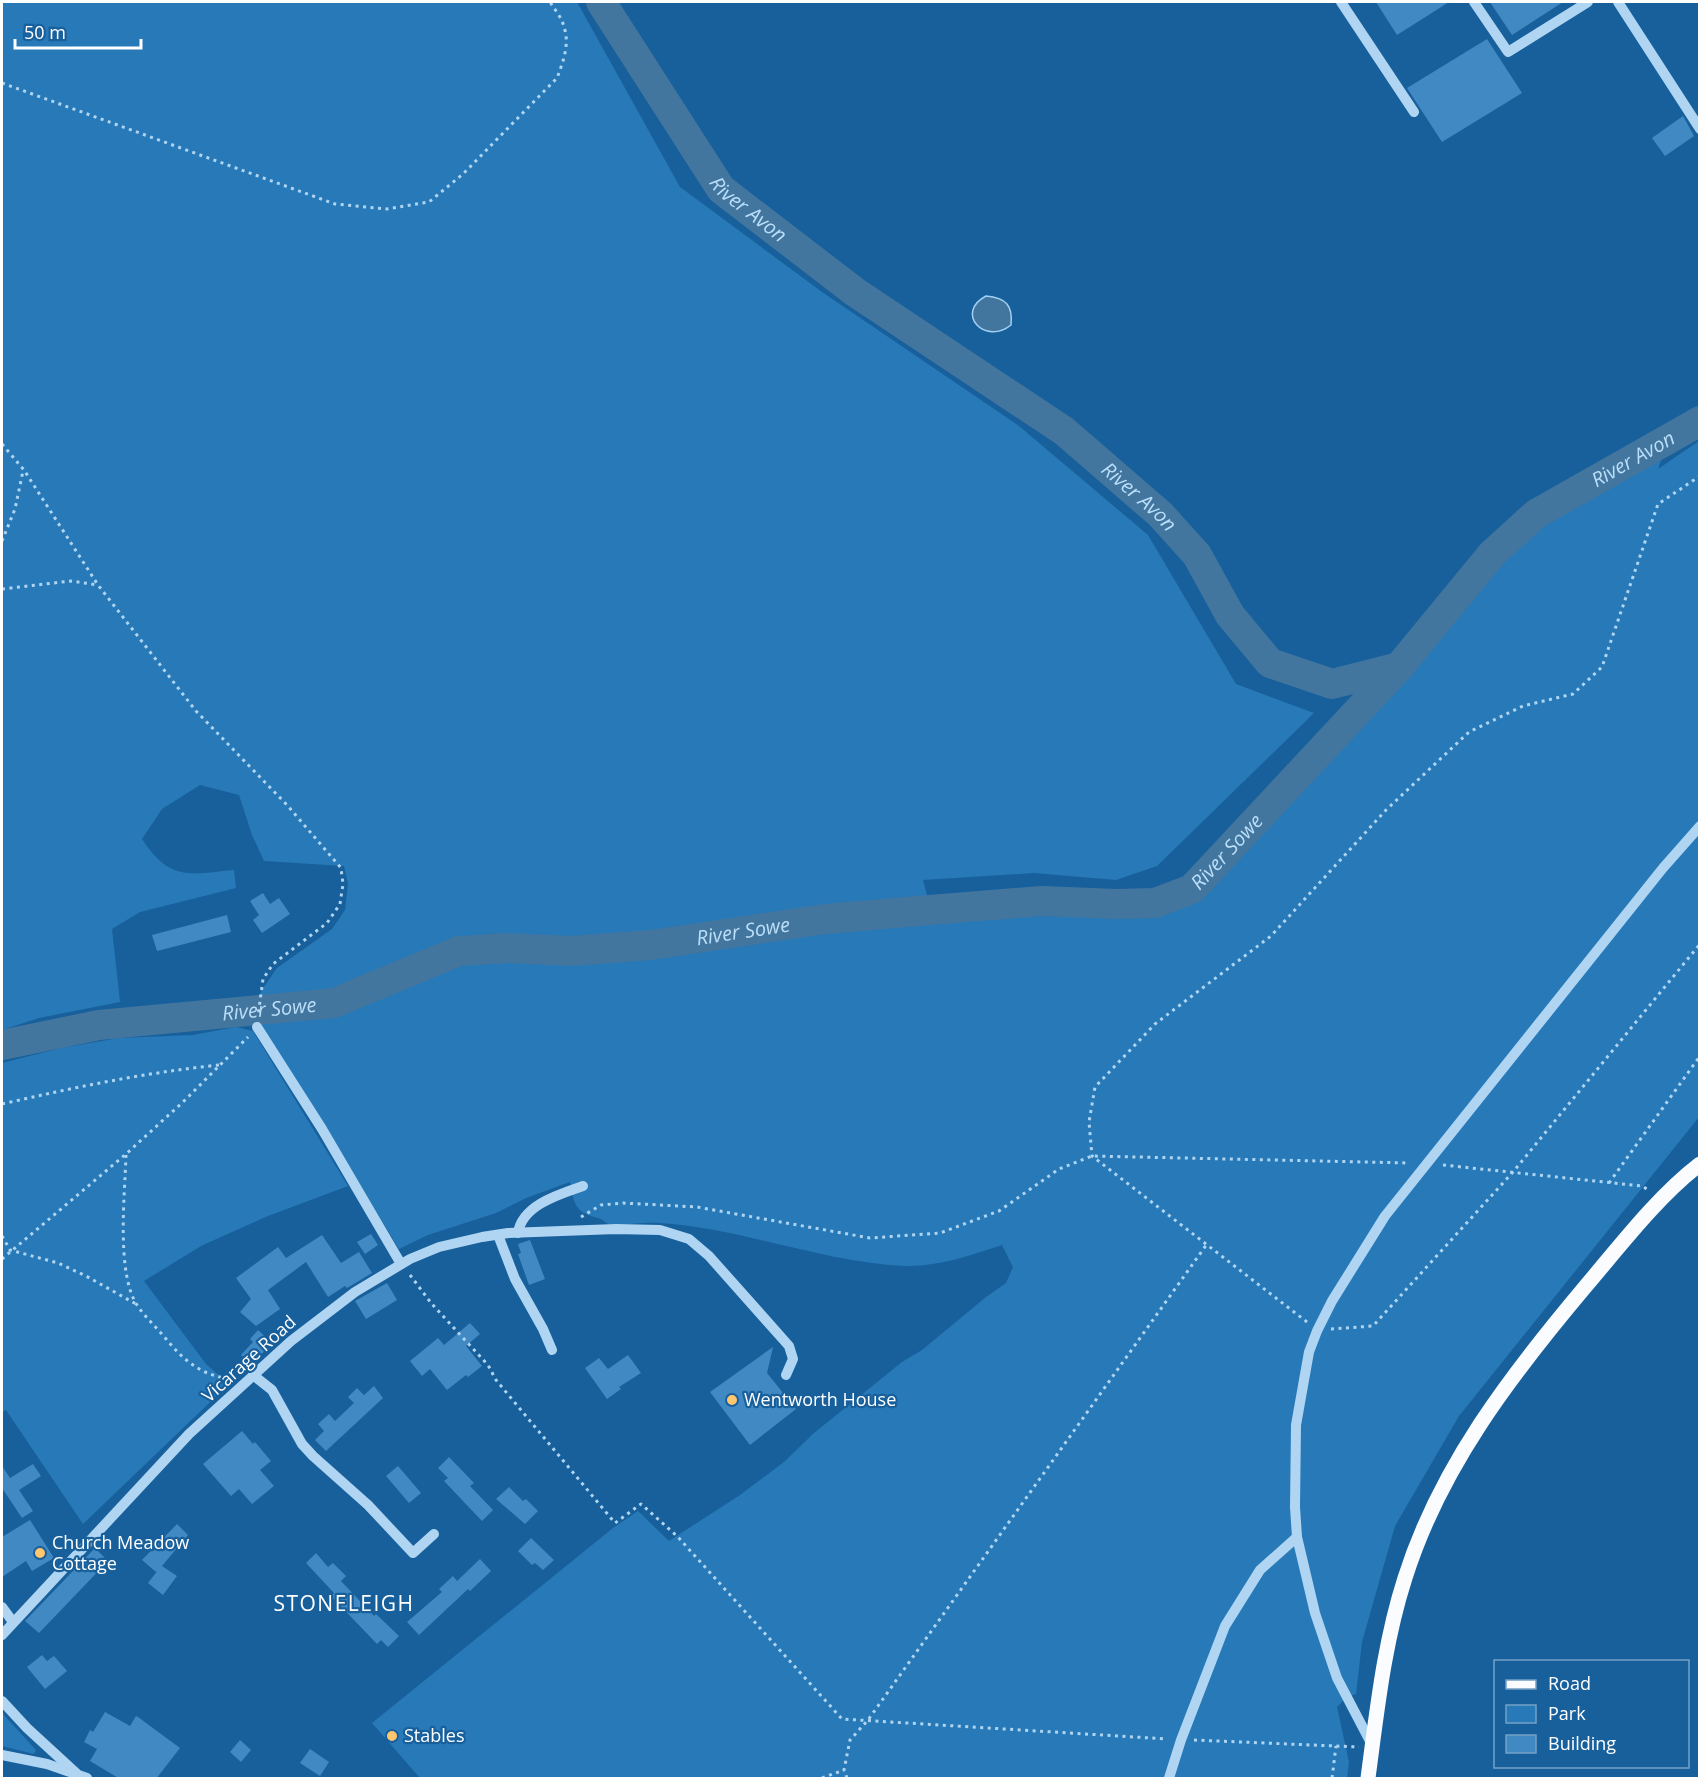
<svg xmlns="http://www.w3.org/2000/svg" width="1701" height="1780" font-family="'Open Sans',sans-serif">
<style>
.green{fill:#2779b8}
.water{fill:#43769f;stroke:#a2d1f4;stroke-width:1.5}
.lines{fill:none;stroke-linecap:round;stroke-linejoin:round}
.river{stroke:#43769f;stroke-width:30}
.building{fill:#4189c2}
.path{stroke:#afd5f2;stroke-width:3;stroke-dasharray:3 4.5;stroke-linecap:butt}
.minor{stroke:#afd5f2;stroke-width:10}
.major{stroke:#fafcff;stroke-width:15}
.poi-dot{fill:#ffc670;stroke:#18609c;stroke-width:2}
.labels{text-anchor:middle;stroke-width:4.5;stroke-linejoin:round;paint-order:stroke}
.street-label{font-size:18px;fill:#fff;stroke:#18609c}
.poi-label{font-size:18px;fill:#fff;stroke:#18609c;text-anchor:start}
.water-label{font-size:20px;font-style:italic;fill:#bbdef8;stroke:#18609c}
.quarter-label{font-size:21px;letter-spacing:1.5px;fill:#fff;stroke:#18609c}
</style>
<rect width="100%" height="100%" fill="#18609c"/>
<!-- green -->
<g class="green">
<path d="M 2,2 L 577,2 L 680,187 L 822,292 L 1019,426 L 1148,535 L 1236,684 L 1314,713 L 1157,866 L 1116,880 L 1034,873 L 923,880 L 931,910 L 1041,901 L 1155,903 L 1192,889 L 1399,667 L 1492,554 L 1536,514 L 1669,439 L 1658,469 L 1699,441 L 1699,1117 L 1459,1416 L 1395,1526 L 1362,1642 L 1356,1694 L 1347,1697 L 1337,1707 L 1349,1762 L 1347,1778 L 420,1778 L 372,1723 L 613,1528 L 638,1511 L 669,1541 L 740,1495 L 784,1462 L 814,1433 L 902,1362 L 922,1350 L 986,1297 L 1006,1283 L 1013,1267 L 1002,1245 C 971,1255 938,1267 905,1266 C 821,1262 742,1228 659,1223 C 646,1222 618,1226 609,1224 C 607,1224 603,1220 601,1219 C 596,1217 589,1216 584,1213 C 572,1206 573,1193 570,1182 L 526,1198 L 496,1213 L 428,1235 L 399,1249 L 334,1142 L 258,1021 L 261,991 L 277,968 L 332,929 L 345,910 L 348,884 L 344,866 L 264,861 L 252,835 L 239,795 L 200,785 L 162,809 L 142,839 C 170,882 189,874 234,870 L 236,888 L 140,912 L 112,929 L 120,1002 L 39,1018 L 2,1030 Z"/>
<polygon points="236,1027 253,1031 348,1186 268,1216 201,1246 144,1281 206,1364 229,1384 83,1524 6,1410 2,1412 2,1063 61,1048 119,1038 193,1035"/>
<polygon points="2,1713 36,1750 34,1754 2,1746"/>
</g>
<!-- water -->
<path class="water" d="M 986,296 C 1006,298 1013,305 1011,325 C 985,346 954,313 986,296 Z"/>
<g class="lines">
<!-- river -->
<g class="river">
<path id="s1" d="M 601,2 L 721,189 L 855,292 L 1064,431 L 1160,514 L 1197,555 L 1230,615 L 1270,663 L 1332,684 L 1399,667"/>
<path id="s2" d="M 2,1045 L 99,1025 L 334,1003 L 459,951 L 508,948 L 572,951 L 651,945 L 825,919 L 930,910 L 1041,901 L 1117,904 L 1155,903 L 1192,889 L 1399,667 L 1492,554 L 1536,514 L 1700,421"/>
</g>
</g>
<!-- building -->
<g class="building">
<polygon points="1376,2 1449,2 1397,35"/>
<polygon points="1490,2 1563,2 1512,35"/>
<polygon points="1487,39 1522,93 1442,142 1407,88"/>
<polygon points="1683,116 1694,136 1665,156 1652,138"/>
<polygon points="263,893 270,904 279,898 290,914 262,933 253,920 259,915 250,901"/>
<polygon points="227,915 231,932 157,951 152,935"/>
<polygon points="371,1234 378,1245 365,1254 357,1242"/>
<polygon points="322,1235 341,1263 359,1252 372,1273 347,1288 345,1286 328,1297 306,1262 268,1290 280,1309 256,1326 240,1312 251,1299 236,1278 278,1247 286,1258"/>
<polygon points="530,1240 545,1279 529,1285 518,1254 521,1253 518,1244"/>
<polygon points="387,1283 397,1300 366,1319 355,1301"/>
<polygon points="470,1323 480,1334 466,1346 482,1366 468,1377 466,1375 447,1390 430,1369 422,1376 410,1361 438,1338 444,1345"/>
<polygon points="258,1330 272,1343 251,1365 241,1355 253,1342 250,1339"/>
<polygon points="773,1347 767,1373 796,1409 750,1445 710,1392"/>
<polygon points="628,1355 641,1373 619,1387 621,1389 607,1399 585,1368 599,1358 608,1369"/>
<polygon points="374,1386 383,1398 326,1451 315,1440 324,1431 318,1424 329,1414 335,1421 354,1403 348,1397 357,1388 364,1395"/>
<polygon points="242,1431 253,1444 255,1442 271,1461 260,1470 274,1486 252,1504 239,1489 231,1496 203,1464"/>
<polygon points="449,1457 474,1483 470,1486 493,1510 482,1521 444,1481 448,1478 438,1468"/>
<polygon points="33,1464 41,1476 19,1490 33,1511 22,1518 2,1488 2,1466 10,1478"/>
<polygon points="398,1466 421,1493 409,1503 386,1476"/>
<polygon points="509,1487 523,1501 526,1499 538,1511 525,1524 496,1499"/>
<polygon points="30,1520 54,1558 32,1571 26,1561 2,1577 2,1537"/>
<polygon points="177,1524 188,1535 162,1566 177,1576 163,1595 148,1583 158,1570 156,1572 142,1560"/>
<polygon points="531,1538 554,1560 543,1570 535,1563 532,1565 518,1551"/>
<polygon points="95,1548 108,1561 39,1633 25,1621"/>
<polygon points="316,1553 328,1567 333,1563 346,1576 341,1581 374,1616 376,1614 399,1636 388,1647 381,1640 377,1644 331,1596 334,1593 306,1563"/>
<polygon points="480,1559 491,1571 470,1591 468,1589 419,1635 407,1622 442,1592 439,1589 453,1576 457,1581"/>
<polygon points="42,1655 47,1661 54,1656 67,1671 45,1689 27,1667"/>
<polygon points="105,1712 130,1726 136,1716 138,1717 180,1748 156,1779 120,1779 90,1761 97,1749 84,1742 90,1730 93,1732"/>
<polygon points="240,1740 251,1750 241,1762 230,1752"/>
<polygon points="310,1749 329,1762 320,1776 300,1763"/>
</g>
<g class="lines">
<!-- path -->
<g class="path">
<path d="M 2,83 L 335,204 L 387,209 L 429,202 L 463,174 L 557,78 C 563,62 570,44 564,27 C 562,18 555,10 550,2"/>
<polyline points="2,444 24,470 98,585 196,711 287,805 341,868 343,884 340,904 327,923 273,964 263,979 258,1016"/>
<polyline points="2,541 15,509 23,471"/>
<polyline points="2,589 71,581 98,585"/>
<path d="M 2,1104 C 76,1087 143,1073 219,1065"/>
<path d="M 126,1155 C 125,1193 116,1273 137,1305 C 145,1317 157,1328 167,1340 C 184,1361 203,1376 231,1379"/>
<polyline points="1443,1165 1642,1186 1650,1191"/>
<polyline points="1609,1183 1700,1056"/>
<polyline points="581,1217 601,1205 623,1203 697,1207 870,1238 940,1233 999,1211 1059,1169 1092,1156 1409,1163"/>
<polyline points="2,1236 10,1250 58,1263 86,1276 136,1304"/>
<polyline points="2,1259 126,1154 183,1102 248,1037"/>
<polyline points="410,1275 431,1303 488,1365 496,1380 615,1523 641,1504 677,1536 842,1719 1167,1739"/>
<polyline points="1307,1322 1092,1156 1089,1122 1095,1087 1155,1024 1271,936 1386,810 1469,732 1523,706 1573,694 1602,667 1658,504 1700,476"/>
<polyline points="1331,1329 1373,1326 1513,1172 1700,944"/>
<polyline points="1194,1740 1359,1747"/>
<polyline points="822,1778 844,1770"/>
<polyline points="847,1778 844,1770 850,1740 868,1720 1207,1244"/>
<polyline points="1332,1778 1336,1746"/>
</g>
<!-- minor -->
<g class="minor">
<polyline points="1341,2 1414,112"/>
<polyline points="1474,2 1508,52 1588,2"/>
<polyline points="1618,2 1700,129"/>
<polyline points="257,1027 322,1129 401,1264"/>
<path d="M 518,1233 C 522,1205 560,1194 583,1186"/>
<polyline points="498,1235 515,1279 543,1329 552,1350"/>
<polyline points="253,1375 272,1390 302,1444 313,1456 368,1505 413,1553 434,1534"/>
<polyline points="2,1607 13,1622"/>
<polyline points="2,1635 189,1434 291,1341 355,1292 410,1259 439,1247 482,1237 508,1233 616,1229 660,1230 689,1239 709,1256 789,1346 793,1359 786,1375"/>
<polyline points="2,1701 27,1728 76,1773"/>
<polyline points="1372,1745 1337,1678 1315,1613 1297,1537 1295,1507 1296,1425 1309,1352 1317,1331 1332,1301 1385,1216 1663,868 1700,826"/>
<polyline points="2,1755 47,1764 87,1778"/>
<polyline points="1169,1778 1181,1740 1225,1626 1260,1570 1297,1537"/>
</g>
<!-- major -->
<path class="major" d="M 1368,1778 C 1377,1711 1384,1643 1405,1578 C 1440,1467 1511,1375 1585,1287 C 1620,1246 1657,1197 1700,1164"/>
</g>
<!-- markers -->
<g class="poi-dot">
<circle cx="732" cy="1400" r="6"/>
<circle cx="40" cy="1553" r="6"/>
<circle cx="392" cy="1736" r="6"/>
</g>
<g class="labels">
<!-- street labels -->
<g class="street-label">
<text transform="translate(249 1359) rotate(-42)" y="6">Vicarage Road</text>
</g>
<!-- poi labels -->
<g class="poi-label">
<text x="744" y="1406">Wentworth House</text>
<text x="52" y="1549">Church Meadow<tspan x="52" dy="21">Cottage</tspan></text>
<text x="404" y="1742">Stables</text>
</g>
<!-- water labels -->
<g class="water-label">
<text dy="7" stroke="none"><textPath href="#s1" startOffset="256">River Avon</textPath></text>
<text dy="7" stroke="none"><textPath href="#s2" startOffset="1830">River Avon</textPath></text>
<text dy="7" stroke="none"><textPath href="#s1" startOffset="742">River Avon</textPath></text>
<text dy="7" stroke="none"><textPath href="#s2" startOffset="1260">River Sowe</textPath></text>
<text dy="7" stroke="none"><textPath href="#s2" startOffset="756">River Sowe</textPath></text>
<text dy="7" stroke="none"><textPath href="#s2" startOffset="270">River Sowe</textPath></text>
</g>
<!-- quarter labels -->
<g class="quarter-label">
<text x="344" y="1611">STONELEIGH</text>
</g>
</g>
<!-- border -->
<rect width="1701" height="1780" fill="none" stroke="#ffffff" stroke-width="6"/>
<!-- legend -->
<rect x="1494" y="1660" width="195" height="108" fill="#18609c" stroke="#74a0c4" stroke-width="1.5"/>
<rect x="1506" y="1680" width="30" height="9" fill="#fafcff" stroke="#74a0c4" stroke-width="1.5"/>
<text x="1548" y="1690" font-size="18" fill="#ffffff">Road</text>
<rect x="1506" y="1705" width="30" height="18" fill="#2779b8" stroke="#74a0c4" stroke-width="1.5"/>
<text x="1548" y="1720" font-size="18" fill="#ffffff">Park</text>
<rect x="1506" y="1735" width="30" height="18" fill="#4189c2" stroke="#74a0c4" stroke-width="1.5"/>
<text x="1548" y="1750" font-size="18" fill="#ffffff">Building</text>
<!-- scale -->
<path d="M15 39v9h126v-9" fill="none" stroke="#ffffff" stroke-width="3"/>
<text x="24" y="39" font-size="18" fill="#ffffff" stroke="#18609c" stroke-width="4.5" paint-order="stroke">50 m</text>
</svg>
